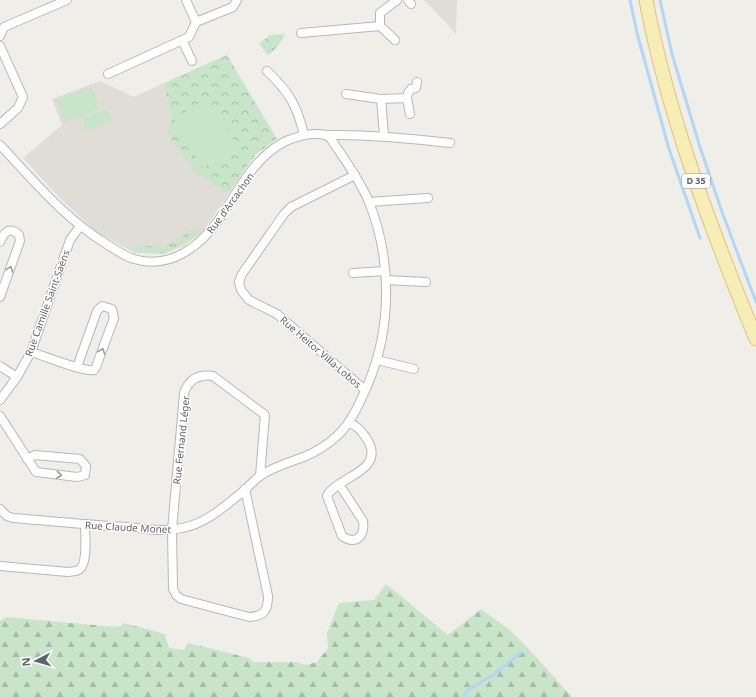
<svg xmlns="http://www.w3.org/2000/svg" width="756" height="697" font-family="'Noto Sans',sans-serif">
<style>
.education{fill:#e0ddd7}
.grass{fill:url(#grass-tufts)}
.forest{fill:url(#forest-firs)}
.park{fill:url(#park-crowns)}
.pitch{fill:#c8e4c9}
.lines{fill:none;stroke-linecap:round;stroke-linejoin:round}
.stream{stroke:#b2d7f6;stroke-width:3}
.minor-casing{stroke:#b5b8bb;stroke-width:10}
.primary-casing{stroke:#e3c56f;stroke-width:15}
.minor{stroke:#fff;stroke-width:8}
.primary{stroke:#f7eeb7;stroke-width:13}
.oneway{stroke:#989a9c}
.labels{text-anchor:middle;stroke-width:3;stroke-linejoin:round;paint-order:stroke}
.shield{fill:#fff;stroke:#909295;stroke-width:1}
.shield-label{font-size:9px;font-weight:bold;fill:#606367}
.street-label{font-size:10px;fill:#606367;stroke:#fff}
</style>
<defs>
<pattern id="grass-tufts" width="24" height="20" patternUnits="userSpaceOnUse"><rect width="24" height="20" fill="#c8e4c9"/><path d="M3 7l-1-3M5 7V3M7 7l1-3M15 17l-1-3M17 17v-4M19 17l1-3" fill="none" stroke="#a6bca7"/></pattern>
<pattern id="forest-firs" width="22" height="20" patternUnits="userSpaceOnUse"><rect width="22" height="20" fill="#c8e4c9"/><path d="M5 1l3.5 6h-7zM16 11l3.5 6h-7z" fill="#a6bca7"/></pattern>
<pattern id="park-crowns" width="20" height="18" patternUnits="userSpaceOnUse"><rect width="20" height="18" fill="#c8e4c9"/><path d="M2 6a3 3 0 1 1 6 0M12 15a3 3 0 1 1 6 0" fill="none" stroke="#a6bca7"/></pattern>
</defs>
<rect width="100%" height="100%" fill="#f0eee9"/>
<!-- education -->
<g class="education">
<polygon points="424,0 457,0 456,34 435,11"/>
<polygon points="100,81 134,97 164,83 172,119 195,173 228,194 203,232 183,246 164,254 135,253 95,231 58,196 23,158 62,125 52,99"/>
</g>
<!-- grass -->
<polygon class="grass" points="195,228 200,234 164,254 133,251 136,245 165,247"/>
<!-- forest -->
<polygon class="forest" points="386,584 448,635 481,609 511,631 527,647 572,697 0,697 0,621 6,617 115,627 121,626 124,623 165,634 169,648 184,650 188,643 249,658 253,662 296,662 305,665 317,662 328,648 327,633 339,603 374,600"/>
<!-- park -->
<g class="park">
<path d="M 285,34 C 281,43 276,49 268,55 L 259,44 L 270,35 Z"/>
<polygon points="227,55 277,139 256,154 228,194 195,173 168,134 172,119 164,83"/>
</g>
<!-- pitch -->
<g class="pitch">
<polygon points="92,87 100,109 64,122 56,100"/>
<polygon points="207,98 238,147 203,168 174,119"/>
<polygon points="107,109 111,122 87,131 82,118"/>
</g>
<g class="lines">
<!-- stream -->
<g class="stream">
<polyline points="630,0 637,33 669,149 700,238"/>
<polyline points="660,0 672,54 699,144 722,212 756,302"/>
<polyline points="464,697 467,691 493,675 521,653"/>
</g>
<defs>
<g id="minor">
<polyline points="408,0 411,4"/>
<polyline points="196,22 233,7 237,0"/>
<polyline points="380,26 395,40"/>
<polyline points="301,33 380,26 380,13 397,0"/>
<polyline points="0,36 4,27 67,0"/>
<polyline points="182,40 192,61"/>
<polyline points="0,46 23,97 18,108 0,124"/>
<path d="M 267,71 C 289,92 297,105 304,135"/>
<polyline points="108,74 189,37 196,22 186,0"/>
<polyline points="346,94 381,99 407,98 410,114"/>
<polyline points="407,98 408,93 411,89 416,88 417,82"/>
<polyline points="381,99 384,135"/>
<path d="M 0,145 C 34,181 65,219 108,245 C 116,250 124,256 134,259 C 170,270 201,246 220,218 C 238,191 255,156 286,141 C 296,137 307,133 318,134 C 321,134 324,135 327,135 C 369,134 408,138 450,143"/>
<polyline points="355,175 291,207 284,214 242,274 239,282 241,290 249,300 277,314 365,390"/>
<polyline points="369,202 428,198"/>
<path d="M 0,242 C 4,232 9,226 19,235 L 20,241 L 0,297"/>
<polyline points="353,273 385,271"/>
<polyline points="386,280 426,282"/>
<path d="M 31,352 C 45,356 82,372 94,370 L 96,367 L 114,318 L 112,309 L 102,306 L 97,311 L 77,367"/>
<polyline points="377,360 414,369"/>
<polyline points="0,366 17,377"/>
<polyline points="0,400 17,377 31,352 70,240 80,226"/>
<polyline points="0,416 36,472 77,477 85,475 86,466 80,459 35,455 27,459"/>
<path d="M 339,484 L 363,521 C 365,535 357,546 342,536 L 327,496 C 337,476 387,472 367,439 C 361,431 358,426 349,423"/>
<path d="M 245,489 L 268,596 C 268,611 264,616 249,617 L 181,599 L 176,595 L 173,589 L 172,530 L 184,393 C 189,379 199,374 213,376 L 265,415 L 260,476"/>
<path d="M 0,509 L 7,516 L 13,518 C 52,521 90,525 128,527 C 146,529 165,532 182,528 C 206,524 226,505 245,490 C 250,485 254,480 260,476 C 274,466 291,462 306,456 C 318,451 328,444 337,436 C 352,422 360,402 368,384 C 392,327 392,260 369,202 C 360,180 344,159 331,139 L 326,135"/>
<path d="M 0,566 L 68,572 C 72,571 77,572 80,569 C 88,562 85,534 85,524"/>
</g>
<path id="primary" d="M 646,0 C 668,116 711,229 756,339"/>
</defs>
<!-- minor casing -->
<use href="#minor" class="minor-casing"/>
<!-- primary casing -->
<use href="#primary" class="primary-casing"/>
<!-- minor -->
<use href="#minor" class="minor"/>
<!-- primary -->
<use href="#primary" class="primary"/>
</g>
<!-- one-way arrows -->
<defs><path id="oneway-chevron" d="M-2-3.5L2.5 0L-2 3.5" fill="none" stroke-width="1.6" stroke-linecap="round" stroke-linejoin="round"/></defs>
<g class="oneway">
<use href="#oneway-chevron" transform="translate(10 269) rotate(-70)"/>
<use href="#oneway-chevron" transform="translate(102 351) rotate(-70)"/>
<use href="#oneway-chevron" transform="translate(59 475) rotate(6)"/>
</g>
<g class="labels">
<!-- shield labels -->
<rect class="shield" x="682" y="174" width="28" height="14" rx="3"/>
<g class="shield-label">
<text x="696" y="184">D 35</text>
</g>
<!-- street labels -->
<g class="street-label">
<text transform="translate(230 203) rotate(-54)" y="4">Rue d'Arcachon</text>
<text transform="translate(47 303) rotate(-70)" y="4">Rue Camille Saint-Saëns</text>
<text transform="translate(321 352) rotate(41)" y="4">Rue Heitor Villa-Lobos</text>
<text transform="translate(181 440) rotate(-84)" y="4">Rue Fernand Léger</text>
<text transform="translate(128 527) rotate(3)" y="4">Rue Claude Monet</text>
</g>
</g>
<!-- north arrow -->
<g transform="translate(36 661) rotate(264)" stroke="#ffffff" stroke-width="3" paint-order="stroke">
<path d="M0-3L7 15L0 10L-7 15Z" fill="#606367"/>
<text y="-6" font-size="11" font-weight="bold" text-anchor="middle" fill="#606367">N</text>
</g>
</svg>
